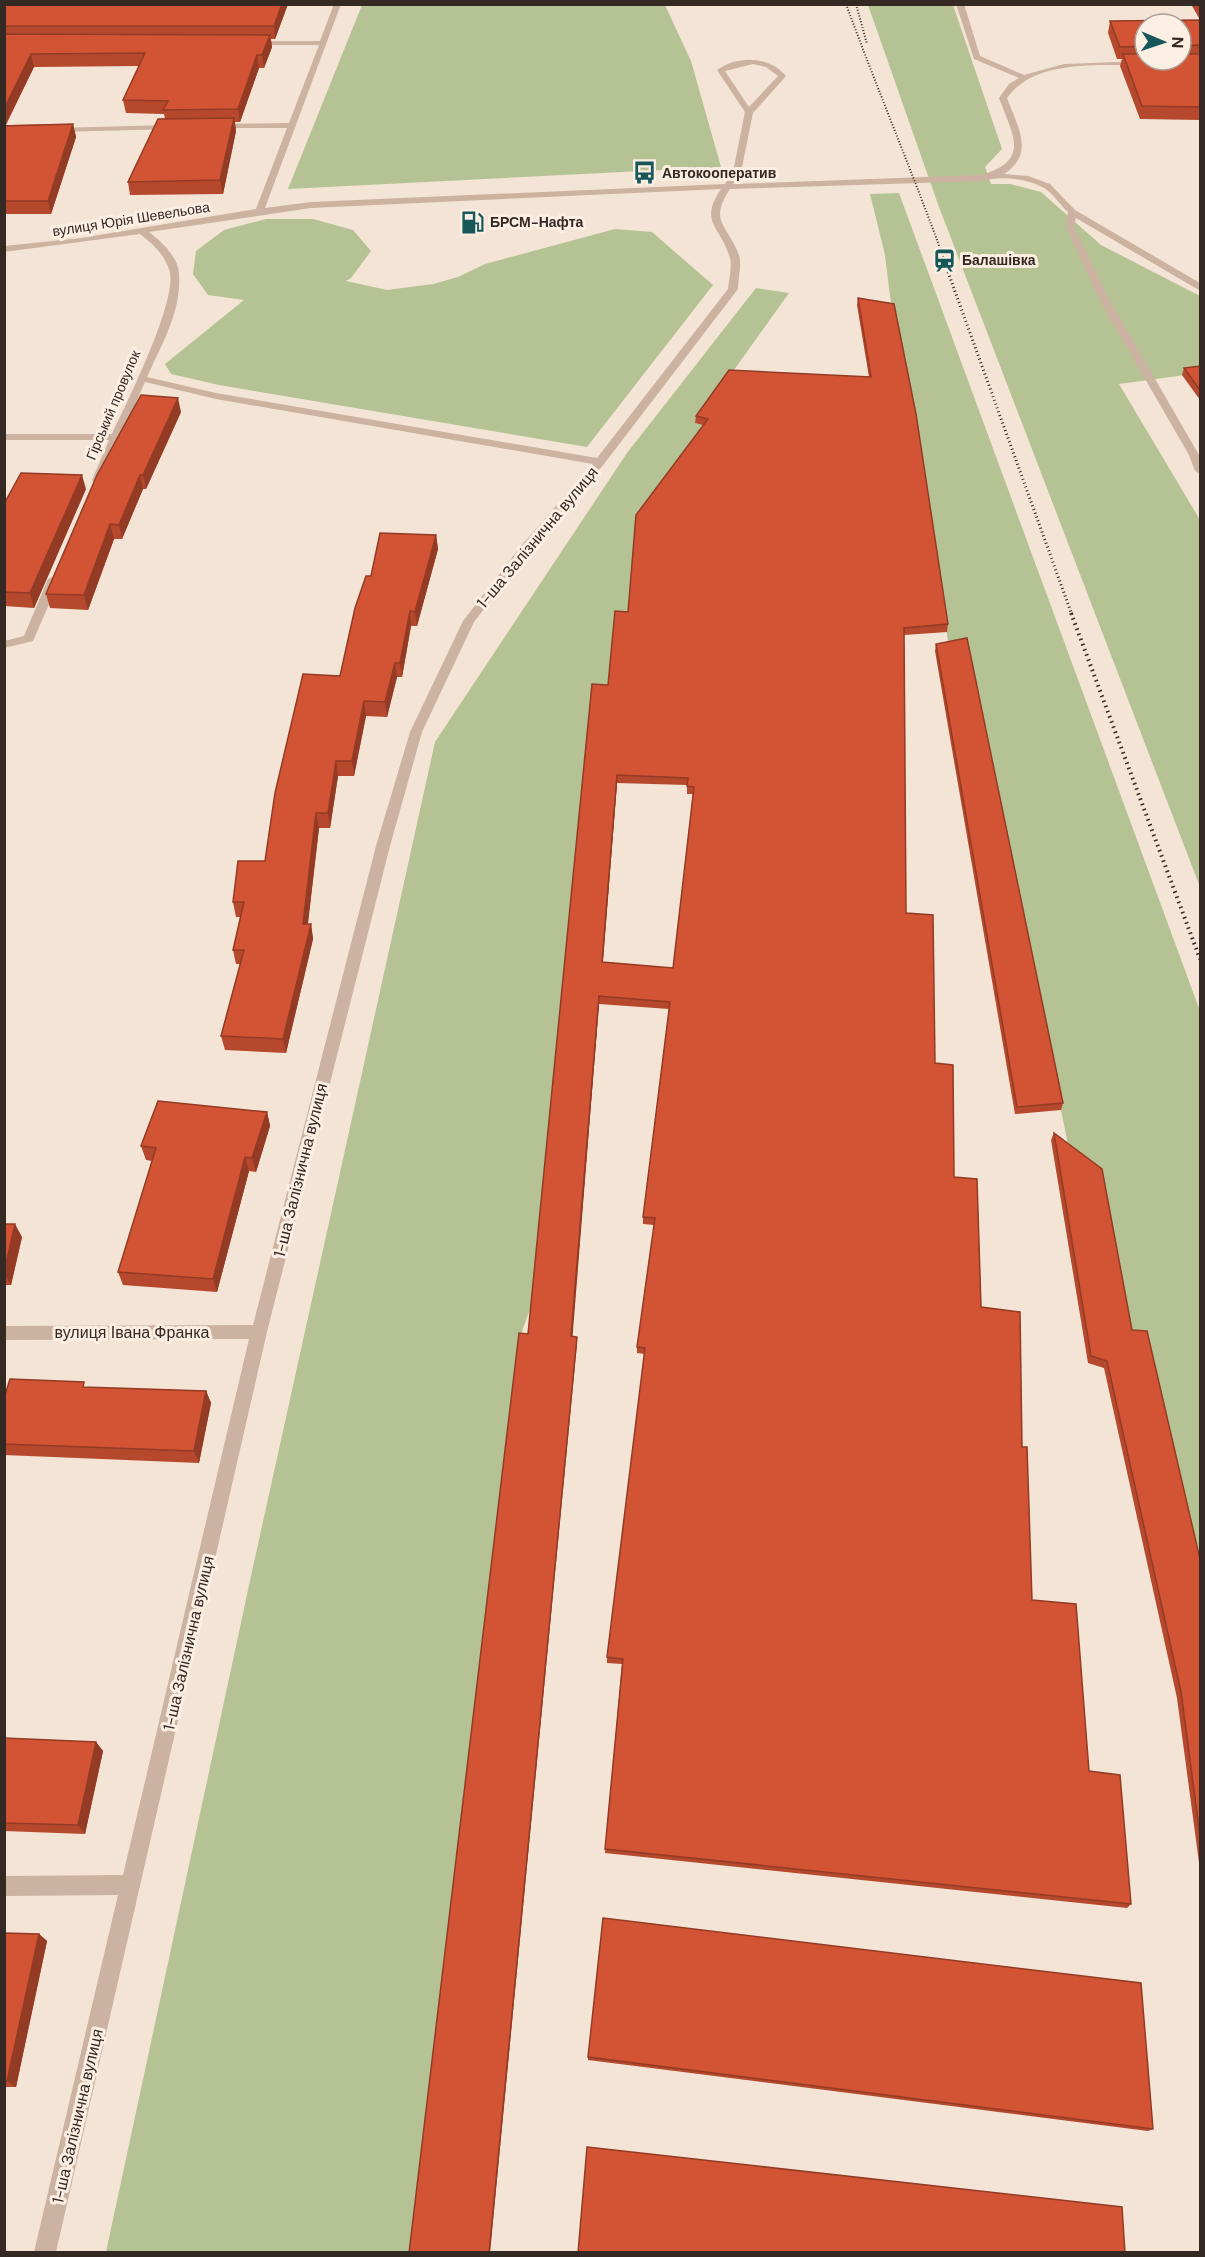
<svg xmlns="http://www.w3.org/2000/svg" width="1205" height="2257" font-family="'DM Sans',sans-serif">
<style>
.green{fill:#b5c394}
.lines{fill:none;stroke-linecap:round;stroke-linejoin:round}
.minor{fill:#ccb2a0;fill-rule:evenodd}
.rail-far2{stroke:#352924;stroke-width:2;stroke-dasharray:1 2;stroke-linecap:butt}
.rail-far1{stroke:#352924;stroke-width:3;stroke-dasharray:1 3;stroke-linecap:butt}
.rail{stroke:#352924;stroke-width:4;stroke-dasharray:1.5 4;stroke-linecap:butt}
.wall{fill:#b5482d;fill-rule:evenodd}
.shaded-wall{fill:#933b24}
.building{fill:#d25434;stroke:#933b24;stroke-width:1.5;fill-rule:evenodd}
.labels{text-anchor:middle;stroke-width:6;stroke-linejoin:round;paint-order:stroke}
.far-poi-label{font-size:14px;font-weight:bold;fill:#352924;stroke:#fbeee2;text-anchor:start}
.far-street-label{font-size:14px;fill:#352924;stroke:#fbeee2}
.street-label{font-size:16px;fill:#352924;stroke:#fbeee2}
</style>
<rect width="100%" height="100%" fill="#f3e4d5"/>
<!-- green -->
<g class="green">
<polygon points="362,5 665,5 691,61 721,167 288,189"/>
<polygon points="868,5 953,5 1002,149 985,167 991,184 1010,184 1041,192 1101,245 1200,296 1200,373 1119,384 1200,520 1200,887 939,207"/>
<polygon points="899,193 1200,1011 1200,1581 1129,1337 1070,1154 969,662 951,661 915,422 890,296 885,255 870,194"/>
<polygon points="266,219 313,219 353,230 371,251 351,278 346,281 387,290 433,284 458,277 485,264 615,229 652,232 713,285 587,447 219,385 171,374 165,364 244,300 208,295 193,274 196,251 224,230"/>
<polygon points="756,288 789,293 696,423 708,426 628,619 602,754 531,1306 519,1340 411,2252 106,2252 251,1576 435,742 627,453"/>
</g>
<g class="lines">
<!-- minor -->
<g class="minor">
<path d="M 334,4 L 341,4 L 265,208 L 311,202 L 725,184 L 733,172 L 745,112 L 717,70 C 738,55 769,56 786,76 L 753,113 L 741,172 L 733,184 L 981,175 C 1031,160 1013,136 999,98 L 1009,84 L 1019,78 L 974,59 L 956,4 L 964,4 L 980,56 L 1024,75 L 1064,64 L 1144,61 L 1145,63 L 1141,65 C 1098,66 1035,59 1007,98 C 1017,126 1036,154 1004,174 L 1028,176 L 1050,184 L 1075,210 L 1200,283 L 1200,290 L 1197,289 L 1076,218 L 1074,227 L 1110,301 L 1199,455 L 1200,474 L 1195,471 L 1189,455 L 1100,301 L 1066,227 L 1068,212 C 1060,205 1053,193 1044,188 C 1028,178 999,176 982,181 L 730,189 C 708,222 728,225 739,255 C 742,264 738,279 738,289 L 604,464 L 529,550 L 474,622 L 422,732 L 390,846 L 267,1332 L 56,2252 L 34,2252 L 118,1895 L 4,1896 L 4,1876 L 123,1875 L 249,1339 L 4,1340 L 4,1326 L 253,1325 L 376,846 L 410,732 L 463,621 L 521,546 L 593,464 L 216,399 L 145,382 L 101,482 L 93,482 L 92,480 L 109,440 L 4,440 L 4,434 L 112,434 C 126,404 180,297 169,269 C 163,253 153,244 140,234 L 4,252 L 4,246 L 81,238 L 256,209 L 287,128 L 214,128 L 210,126 L 214,124 L 289,123 L 319,45 L 251,45 L 247,43 L 251,41 L 320,41 ZM 753,64 L 766,67 L 778,76 L 749,107 L 725,71 ZM 721,189 C 699,222 719,225 729,255 C 733,264 729,279 728,289 L 597,458 L 216,393 L 147,377 C 162,344 182,310 179,273 C 178,257 161,241 149,232 L 311,208 Z"/>
<polygon points="172,125 175,125 175,129 55,132 51,130 55,128"/>
<polygon points="54,576 60,579 33,641 4,648 4,641 24,636 48,579"/>
</g>
<!-- rail-far2 -->
<g class="rail-far2">
<path d="M 846,4 C 879,94 917,183 949,273"/>
<polyline points="856,4 867,44"/>
</g>
<!-- rail-far1 -->
<polyline class="rail-far1" points="948,272 1072,615"/>
<!-- rail -->
<polyline class="rail" points="1071,613 1200,959"/>
</g>
<!-- wall -->
<g class="wall">
<polygon points="4,4 288,4 275,39 271,39 272,47 264,68 259,68 240,122 235,122 236,131 223,194 130,195 128,182 165,119 164,114 126,113 123,100 139,66 34,67 6,125 73,124 76,137 51,214 4,214"/>
<path d="M 1191,4 L 1200,4 L 1200,120 L 1140,119 L 1120,66 L 1122,59 L 1117,59 L 1108,33 L 1110,21 L 1200,20 ZM 1145,24 L 1181,24 L 1181,60 L 1145,60 Z"/>
<path d="M 858,298 L 948,624 L 947,632 L 904,635 L 906,913 L 935,1063 L 954,1177 L 981,1307 L 1022,1447 L 1032,1600 L 1131,1904 L 1127,1908 L 605,1853 L 622,1664 L 607,1663 L 607,1657 L 645,1354 L 637,1353 L 637,1347 L 654,1225 L 643,1224 L 643,1217 L 669,1009 L 599,1004 L 572,1336 L 577,1343 L 528,1334 L 608,685 L 628,612 L 703,425 L 695,423 L 696,416 L 869,377 L 857,305 ZM 617,783 L 687,785 L 687,794 L 693,794 L 673,968 L 603,962 Z"/>
<polygon points="1200,366 1200,400 1182,375 1184,368"/>
<polygon points="181,412 146,489 143,489 122,539 114,539 88,610 50,608 46,594"/>
<polygon points="86,489 34,608 4,606 4,504"/>
<polygon points="436,535 438,549 417,626 411,626 402,677 397,677 387,717 366,716 354,776 338,776 330,828 319,828 308,924 311,924 313,939 286,1053 225,1050 221,1036 240,964 236,964 233,950 240,917 236,917 233,902 265,861 340,676 371,576"/>
<polygon points="936,644 1063,1103 1061,1110 1015,1114 935,651"/>
<polygon points="267,1112 270,1126 256,1172 249,1171 217,1292 123,1285 118,1272 152,1161 146,1160 141,1146"/>
<polygon points="1054,1133 1132,1330 1200,1559 1200,1870 1177,1698 1104,1368 1088,1363 1051,1140"/>
<polygon points="4,1224 22,1237 11,1285 4,1285"/>
<polygon points="86,1387 206,1391 211,1403 199,1463 4,1455 4,1398"/>
<polygon points="4,1738 96,1742 103,1751 85,1834 4,1831"/>
<polygon points="4,1933 39,1934 47,1941 16,2087 4,2087"/>
<polygon points="588,2057 1153,2129 1148,2131 588,2060"/>
</g>
<!-- shaded-wall -->
<g class="shaded-wall">
<polygon points="282,4 288,4 275,39 274,26"/>
<polygon points="270,35 272,47 264,68 262,55"/>
<polygon points="31,54 34,67 4,127 4,109"/>
<polygon points="257,55 259,68 240,122 238,109"/>
<polygon points="234,118 236,131 223,194 220,180"/>
<polygon points="73,124 76,137 51,214 48,201"/>
<polygon points="178,398 181,412 146,489 143,475"/>
<polygon points="82,475 86,489 34,608 30,593"/>
<polygon points="140,475 143,489 122,539 119,525"/>
<polygon points="110,524 114,539 88,610 84,595"/>
<polygon points="436,535 438,549 417,626 415,612"/>
<polygon points="410,611 411,626 402,677 400,663"/>
<polygon points="395,663 397,677 387,717 385,702"/>
<polygon points="364,701 366,716 354,776 352,761"/>
<polygon points="336,761 338,776 330,828 328,813"/>
<polygon points="617,775 617,783 602,970 602,962"/>
<polygon points="316,813 319,828 306,938 303,924"/>
<polygon points="311,924 313,939 286,1053 283,1039"/>
<polygon points="599,996 599,1004 572,1343 571,1336"/>
<polygon points="267,1112 270,1126 256,1172 252,1158"/>
<polygon points="245,1157 249,1171 217,1292 213,1279"/>
<polygon points="15,1224 22,1237 11,1285 4,1273"/>
<polygon points="577,1337 577,1343 490,2253 489,2253"/>
<polygon points="206,1391 211,1403 199,1463 194,1451"/>
<polygon points="96,1742 103,1751 85,1834 78,1825"/>
<polygon points="39,1934 47,1941 16,2087 7,2081"/>
</g>
<!-- building -->
<g class="building">
<polygon points="4,4 282,4 274,26 4,26"/>
<polygon points="1200,20 1200,45 1181,46 1181,24 1145,24 1145,46 1120,47 1110,21"/>
<polygon points="4,34 270,35 262,55 257,55 238,109 163,110 168,101 123,100 145,53 31,54 4,109"/>
<polygon points="1123,54 1145,54 1145,60 1181,60 1181,54 1200,54 1200,107 1142,106"/>
<polygon points="234,118 220,180 128,182 158,119"/>
<polygon points="73,124 48,201 4,201 4,126"/>
<path d="M 858,298 L 894,304 L 916,414 L 948,624 L 904,628 L 906,913 L 933,915 L 935,1063 L 953,1065 L 954,1177 L 977,1179 L 981,1307 L 1020,1312 L 1022,1447 L 1027,1447 L 1032,1600 L 1076,1604 L 1089,1771 L 1120,1775 L 1131,1904 L 605,1849 L 623,1659 L 607,1657 L 645,1348 L 637,1347 L 655,1218 L 643,1217 L 670,1002 L 599,996 L 571,1336 L 577,1337 L 489,2253 L 409,2253 L 519,1333 L 528,1334 L 592,684 L 608,685 L 615,611 L 628,612 L 636,515 L 708,419 L 696,416 L 729,370 L 871,377 ZM 617,775 L 688,778 L 687,786 L 694,787 L 673,968 L 602,962 Z"/>
<polygon points="1200,366 1200,390 1184,368"/>
<polygon points="141,395 178,398 143,475 140,475 119,525 110,524 84,595 46,594 97,475"/>
<polygon points="21,473 82,475 30,593 4,592 4,504"/>
<polygon points="380,533 436,535 415,612 410,611 400,663 395,663 385,702 364,701 352,761 336,761 328,813 316,813 303,924 311,924 283,1039 221,1036 244,950 233,950 244,902 233,902 238,861 265,861 275,793 303,674 340,676 355,608 366,576 371,576"/>
<polygon points="967,638 1063,1103 1017,1107 936,644"/>
<polygon points="158,1101 267,1112 252,1158 245,1157 213,1279 118,1272 156,1148 141,1146"/>
<polygon points="1054,1133 1102,1169 1132,1330 1147,1331 1200,1559 1200,1836 1181,1692 1107,1361 1091,1356"/>
<polygon points="4,1224 15,1224 4,1272"/>
<polygon points="10,1379 84,1382 83,1387 206,1391 194,1451 4,1444 4,1398"/>
<polygon points="4,1738 96,1742 78,1825 4,1823"/>
<polygon points="603,1918 1141,1983 1153,2129 588,2057"/>
<polygon points="4,1933 39,1934 7,2081 4,2081"/>
<polygon points="587,2147 1122,2207 1125,2253 578,2253"/>
</g>
<!-- icons -->
<defs>
<symbol id="bus-bare" viewBox="-9 -9 18 18"><path d="M-5-6H5V4H4V6H2V4H-2V6H-4V4H-5ZM-3.5-4V0h7V-4ZM-3.5 1.2v1.5H-2V1.2ZM2 1.2v1.5H3.5V1.2Z" fill="#16585a" stroke="#fbeee2" stroke-width="2.5" paint-order="stroke"/></symbol>
<symbol id="fuel-bare" viewBox="-9 -9 18 18"><path d="M-5.5-6h7V0h2V4h1.3V-2.5L3-4.5l.8-.8L6-3V5H2.5V1h-1V6h-7ZM-4.2-4.7v3.2H.2V-4.7Z" fill="#16585a" stroke="#fbeee2" stroke-width="2.5" paint-order="stroke"/></symbol>
<symbol id="station-bare" viewBox="-9 -9 18 18"><path d="M-3-6H3Q5-6 5-4V2Q5 4 3 4L4.5 6H3L1.5 4h-3L-3 6H-4.5L-3 4Q-5 4-5 2V-4Q-5-6-3-6ZM-3.5-4v3h7v-3ZM-3.5 1v1.5H-2V1ZM2 1v1.5H3.5V1Z" fill="#16585a" stroke="#fbeee2" stroke-width="2.5" paint-order="stroke"/></symbol>
</defs>
<g fill-rule="evenodd">
<use href="#bus-bare" x="628" y="156" width="33" height="33"/>
<use href="#fuel-bare" x="456" y="206" width="33" height="33"/>
<use href="#station-bare" x="928" y="244" width="33" height="33"/>
</g>
<g class="labels">
<!-- far-poi labels -->
<g class="far-poi-label">
<text x="662" y="178">Автокооператив</text>
<text x="490" y="227">БРСМ-Нафта</text>
<text x="962" y="265">Балашівка</text>
</g>
<!-- far-street labels -->
<g class="far-street-label">
<text transform="translate(131 219) rotate(-9)" y="5">вулиця Юрія Шевельова</text>
<text transform="translate(113 405) rotate(-67)" y="5">Гірський провулок</text>
</g>
<!-- street labels -->
<g class="street-label">
<text transform="translate(537 537) rotate(-50)" y="6">1-ша Залізнична вулиця</text>
<text transform="translate(300 1170) rotate(-76)" y="6">1-ша Залізнична вулиця</text>
<text x="132" y="1338">вулиця Івана Франка</text>
<text transform="translate(188 1643) rotate(-77)" y="6">1-ша Залізнична вулиця</text>
<text transform="translate(77 2116) rotate(-77)" y="6">1-ша Залізнична вулиця</text>
</g>
</g>
<!-- border -->
<rect width="1205" height="2257" fill="none" stroke="#352924" stroke-width="12"/>
<!-- north arrow -->
<g transform="translate(1163 42) rotate(92)"><circle r="28" fill="#fbeee2" stroke="#ac9f96" stroke-width="1.5"/>
<path d="M0-4.5L10 22L0 15L-10 22Z" fill="#16585a"/>
<text y="-9" font-size="16" font-weight="bold" text-anchor="middle" fill="#352924">N</text>
</g>
</svg>
